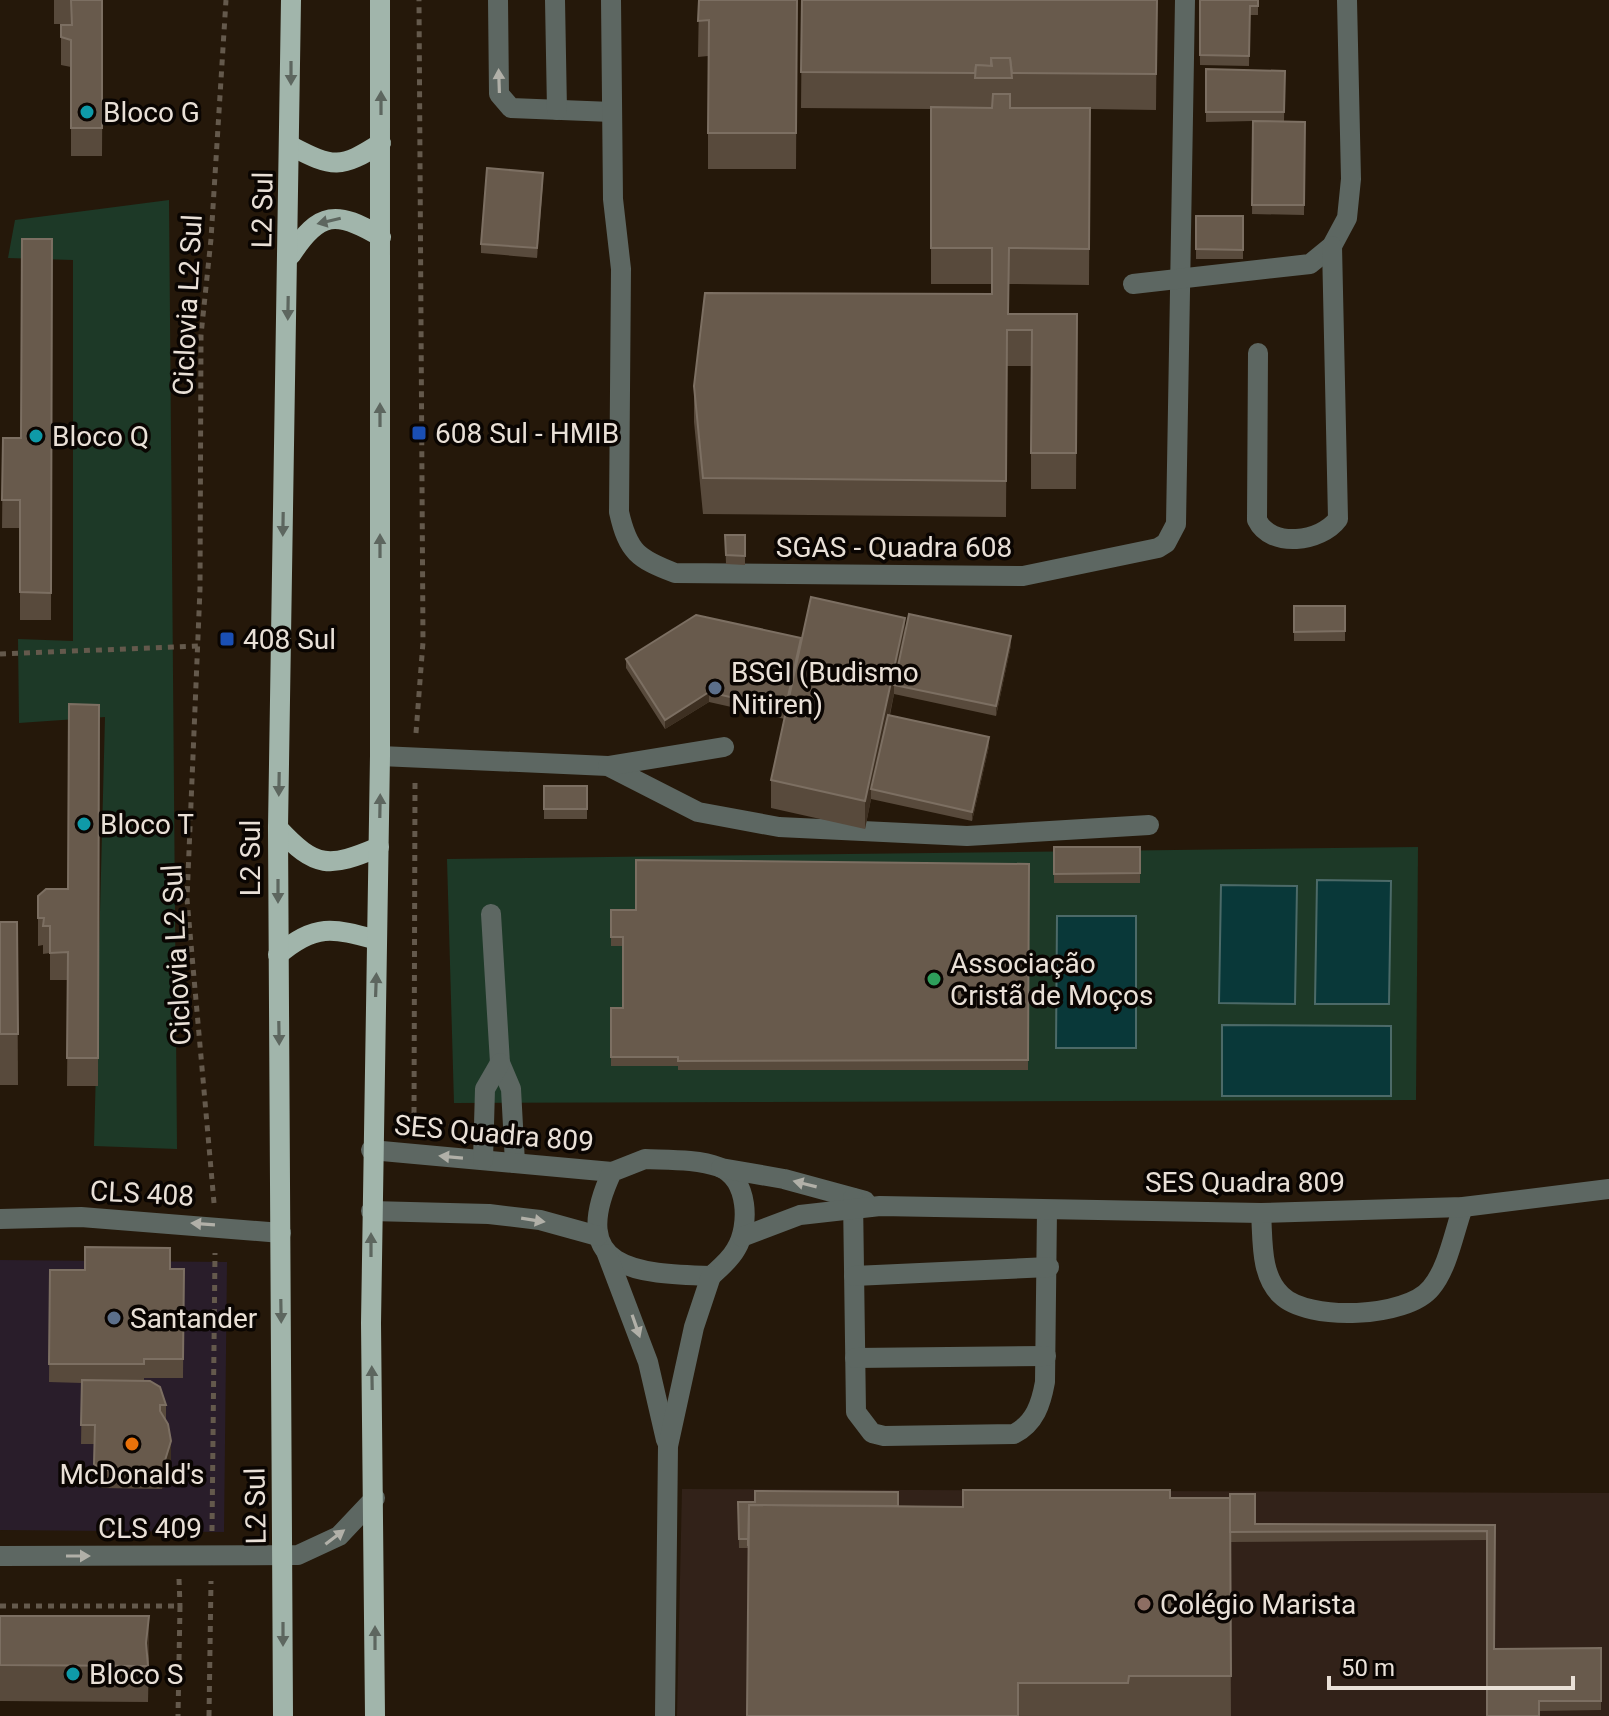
<svg xmlns="http://www.w3.org/2000/svg" width="1609" height="1716" font-family="Roboto,sans-serif">
<style>
.commercial{fill:#291d2a}
.education{fill:#322219}
.green{fill:#1d3927}
.water{fill:#093839;stroke:#4c6a68;stroke-width:2}
.lines{fill:none;stroke-linecap:round;stroke-linejoin:round}
.path{stroke:#64594c;stroke-width:5;stroke-dasharray:6 6;stroke-linecap:butt}
.minor{stroke:#5d6762;stroke-width:20}
.major{stroke:#a1b5ab;stroke-width:20}
.wall{fill:#584a3c}
.shaded-wall{fill:#3d2f21}
.building{fill:#685a4c;stroke:#7c6f62;stroke-width:2}
.oneway{fill:#5d665f}
.oneway2{fill:#b1b0a8}
.culture-dot{fill:#0f9aa8;stroke:#0a0502;stroke-width:3}
.transit-dot{fill:#1a4fb4;stroke:#0a0502;stroke-width:3}
.service-dot{fill:#5c6f8a;stroke:#0a0502;stroke-width:3}
.leisure-dot{fill:#2e9e5b;stroke:#0a0502;stroke-width:3}
.food-dot{fill:#e8710a;stroke:#0a0502;stroke-width:3}
.education-dot{fill:#8d6e63;stroke:#0a0502;stroke-width:3}
.labels{text-anchor:middle;stroke-width:7;stroke-linejoin:round;paint-order:stroke}
.poi-label{font-size:28px;fill:#e9e0d7;stroke:#0a0502;text-anchor:start}
.street-label{font-size:28px;fill:#e9e0d7;stroke:#0a0502}
</style>
<rect width="100%" height="100%" fill="#25180a"/>
<!-- commercial -->
<polygon class="commercial" points="0,1260 227,1262 224,1532 0,1530"/>
<!-- education -->
<polygon class="education" points="682,1489 1609,1493 1609,1716 677,1716"/>
<!-- green -->
<g class="green">
<polygon points="169,200 177,1149 94,1146 105,717 19,723 18,639 73,641 73,260 8,258 15,220"/>
<polygon points="1418,847 1416,1100 454,1103 447,859"/>
</g>
<!-- water -->
<g class="water">
<polygon points="1317,880 1391,881 1389,1004 1315,1004"/>
<polygon points="1221,885 1297,886 1295,1004 1219,1003"/>
<polygon points="1057,916 1136,916 1136,1048 1056,1048"/>
<polygon points="1222,1025 1391,1026 1391,1096 1222,1096"/>
</g>
<g class="lines">
<!-- path -->
<g class="path">
<polyline points="0,654 198,646"/>
<polyline points="416,733 423,642 419,0"/>
<polyline points="415,783 414,1118 421,1124 458,1127"/>
<polyline points="214,1203 187,899 200,589 201,335 211,239 226,0"/>
<polyline points="212,1531 215,1253"/>
<polyline points="179,1579 180,1606"/>
<polyline points="0,1606 180,1606 178,1716"/>
<polyline points="209,1716 211,1581"/>
</g>
<!-- minor -->
<g class="minor">
<polyline points="498,0 499,94 511,108 612,112"/>
<polyline points="555,0 557,110"/>
<path d="M 611,0 L 613,199 L 621,269 L 619,512 C 628,552 638,559 675,573 L 1023,576 L 1158,548 L 1166,543 L 1176,524 L 1185,0"/>
<polyline points="1133,284 1310,264 1332,246 1347,218 1351,179 1347,0"/>
<path d="M 1258,353 L 1257,520 C 1271,549 1321,542 1338,519 L 1332,246"/>
<polyline points="380,756 608,766 698,812 779,827 967,836 1149,825"/>
<polyline points="608,766 724,747"/>
<polyline points="491,914 500,1063 511,1089 515,1163"/>
<polyline points="371,1150 612,1172"/>
<path d="M 645,1159 C 668,1160 698,1159 719,1167 C 749,1179 750,1226 736,1249 C 730,1260 720,1268 711,1276 C 636,1274 566,1270 612,1172 Z"/>
<polyline points="483,1160 485,1089 500,1063"/>
<polyline points="721,1168 784,1179 865,1201"/>
<path d="M 853,1198 L 856,1412 L 872,1433 L 884,1436 L 1014,1434 C 1035,1423 1041,1404 1045,1382 L 1047,1210"/>
<polyline points="371,1211 489,1214 540,1220 598,1236"/>
<path d="M 1261,1213 C 1263,1240 1260,1275 1281,1295 C 1308,1322 1407,1318 1431,1288 C 1448,1268 1454,1232 1463,1207"/>
<polyline points="0,1219 81,1217 281,1233"/>
<polyline points="742,1237 800,1215 880,1206 1261,1213 1463,1207 1609,1189"/>
<polyline points="607,1254 648,1362 666,1440"/>
<polyline points="854,1276 1049,1267"/>
<polyline points="855,1358 1046,1356"/>
<polyline points="0,1556 298,1555 339,1536 375,1498"/>
<polyline points="665,1716 668,1446 694,1327 711,1276"/>
</g>
<!-- major -->
<g class="major">
<path d="M 291,146 C 333,168 341,169 381,143"/>
<path d="M 291,255 C 319,211 337,210 381,237"/>
<path d="M 278,828 C 316,869 329,868 379,847"/>
<path d="M 278,955 C 315,923 333,928 377,940"/>
<polyline points="283,1716 278,828 291,0"/>
<polyline points="375,1716 371,1323 380,756 380,0"/>
</g>
</g>
<!-- wall -->
<g class="wall">
<polygon points="54,0 103,0 102,156 71,156 71,67 61,65 61,25 71,24 54,24"/>
<polygon points="699,0 797,0 796,169 708,169 708,56 698,57"/>
<polygon points="802,0 1157,0 1156,110 1090,109 1089,285 1009,284 1009,314 1077,314 1076,489 1031,489 1031,366 1007,366 1006,517 703,514 694,422 694,386 992,294 992,284 931,284 931,109 801,108"/>
<polygon points="1199,0 1258,0 1258,15 1250,15 1249,66 1200,65"/>
<polygon points="1206,69 1285,71 1284,121 1305,122 1304,215 1252,214 1253,121 1206,122"/>
<polygon points="543,182 537,258 481,253 481,244"/>
<rect x="1196" y="216" width="47" height="43"/>
<polygon points="52,239 51,620 20,620 20,528 2,528 3,438 21,438"/>
<polygon points="725,535 745,535 745,565 726,564"/>
<rect x="1294" y="606" width="51" height="35"/>
<polygon points="905,632 1011,645 996,716 894,694 890,715 989,746 972,821 871,799 865,829 771,808 771,780 785,719 709,702 665,729 626,668 626,659 801,638"/>
<polygon points="99,705 98,1086 67,1086 68,980 50,980 50,953 43,954 43,945 38,946 38,896 68,889"/>
<rect x="544" y="786" width="43" height="33"/>
<rect x="1054" y="847" width="86" height="36"/>
<polygon points="1029,864 1028,1070 678,1070 678,1066 611,1066 611,1008 623,1008 623,946 611,946 611,910 636,910"/>
<polygon points="0,922 17,922 18,1085 0,1085"/>
<polygon points="184,1269 183,1378 144,1378 144,1381 166,1405 166,1421 171,1460 162,1489 102,1488 94,1483 95,1444 81,1444 82,1383 49,1382 50,1270"/>
<polygon points="1170,1498 1255,1524 1495,1525 1494,1649 1601,1648 1601,1710 1539,1711 1487,1716 1487,1540 1230,1542 1231,1716 747,1716 749,1556 748,1548 739,1548 738,1502 963,1507"/>
<polygon points="0,1616 149,1652 148,1702 0,1701"/>
</g>
<!-- shaded-wall -->
<g class="shaded-wall">
<polygon points="543,173 543,182 537,258 537,248"/>
<polygon points="905,618 905,645 894,685 894,694 873,790 871,789 871,799 865,829 865,801"/>
<polygon points="1011,636 1011,645 996,716 996,706"/>
<polygon points="709,692 709,702 665,729 665,720"/>
<polygon points="989,737 989,746 972,821 972,812"/>
<polygon points="171,1441 171,1460 162,1489 162,1470"/>
<polygon points="149,1616 149,1652 147,1666 146,1643"/>
</g>
<!-- building -->
<g class="building">
<polygon points="71,0 102,0 102,128 71,128 71,40 61,37 61,25 72,25"/>
<polygon points="699,0 797,0 796,133 708,133 709,20 698,21"/>
<polygon points="802,0 1157,0 1156,74 1012,73 1010,58 991,58 991,66 976,65 975,73 801,72"/>
<polygon points="1200,0 1258,0 1258,6 1250,6 1249,56 1200,55"/>
<polygon points="991,58 1010,58 1012,78 975,78 976,65 992,66"/>
<polygon points="1206,69 1285,71 1284,112 1206,112"/>
<polygon points="993,94 1010,94 1010,108 1090,108 1089,249 1009,248 1008,314 1077,314 1076,453 1031,453 1032,330 1007,330 1006,481 703,478 694,386 705,293 992,294 992,248 931,248 931,107 992,108"/>
<polygon points="1253,121 1305,122 1304,205 1252,205"/>
<polygon points="487,168 543,173 537,248 481,244"/>
<polygon points="1196,216 1243,216 1243,250 1196,249"/>
<polygon points="22,239 52,239 51,593 20,592 20,500 2,500 3,438 21,438"/>
<polygon points="725,535 745,535 745,556 726,555"/>
<polygon points="811,597 905,618 865,801 771,780"/>
<polygon points="1294,606 1345,606 1345,631 1294,632"/>
<polygon points="909,614 1011,636 996,706 894,685"/>
<polygon points="696,615 801,638 785,710 709,692 665,720 626,659"/>
<polygon points="69,704 99,705 98,1058 67,1058 68,952 50,953 50,926 43,926 44,918 38,918 38,896 46,889 68,889"/>
<polygon points="888,715 989,737 972,812 871,789"/>
<rect x="544" y="786" width="43" height="23"/>
<polygon points="1054,847 1140,847 1140,873 1054,874"/>
<polygon points="636,860 1029,864 1028,1060 678,1061 678,1057 611,1057 611,1008 623,1008 623,937 611,937 611,910 636,910"/>
<polygon points="0,922 17,922 18,1034 0,1034"/>
<polygon points="85,1247 170,1248 170,1269 184,1269 183,1359 144,1359 144,1364 49,1364 50,1270 85,1270"/>
<polygon points="82,1380 150,1381 160,1387 166,1405 160,1405 160,1411 168,1424 171,1441 162,1470 102,1470 94,1464 95,1425 81,1425"/>
<polygon points="963,1490 1170,1490 1170,1498 1230,1498 1231,1676 1129,1676 1128,1683 1018,1683 1018,1716 747,1716 749,1505 963,1507"/>
<polygon points="755,1491 898,1492 898,1506 749,1505 748,1546 748,1539 739,1539 738,1502 755,1502"/>
<polygon points="1230,1494 1255,1494 1255,1524 1495,1525 1494,1649 1601,1648 1601,1701 1539,1701 1539,1716 1487,1716 1487,1531 1230,1532"/>
<polygon points="0,1616 149,1616 146,1643 148,1666 0,1665"/>
</g>
<!-- one-way arrows -->
<defs><path id="oneway-solid" d="M-6-.8H1V-3.2L6.5 0L1 3.2V.8H-6Z" transform="scale(2)"/></defs>
<g class="oneway">
<use href="#oneway-solid" transform="translate(291 73) rotate(90)"/>
<use href="#oneway-solid" transform="translate(381 103) rotate(-90)"/>
<use href="#oneway-solid" transform="translate(329 221) rotate(167)"/>
<use href="#oneway-solid" transform="translate(288 308) rotate(91)"/>
<use href="#oneway-solid" transform="translate(380 415) rotate(-90)"/>
<use href="#oneway-solid" transform="translate(283 524) rotate(91)"/>
<use href="#oneway-solid" transform="translate(380 546) rotate(-90)"/>
<use href="#oneway-solid" transform="translate(279 784) rotate(91)"/>
<use href="#oneway-solid" transform="translate(380 806) rotate(-89)"/>
<use href="#oneway-solid" transform="translate(278 891) rotate(90)"/>
<use href="#oneway-solid" transform="translate(376 985) rotate(-88)"/>
<use href="#oneway-solid" transform="translate(279 1033) rotate(89)"/>
<use href="#oneway-solid" transform="translate(371 1245) rotate(-90)"/>
<use href="#oneway-solid" transform="translate(281 1311) rotate(89)"/>
<use href="#oneway-solid" transform="translate(372 1378) rotate(-91)"/>
<use href="#oneway-solid" transform="translate(283 1634) rotate(90)"/>
<use href="#oneway-solid" transform="translate(375 1638) rotate(-90)"/>
</g>
<g class="oneway2">
<use href="#oneway-solid" transform="translate(499 81) rotate(-92)"/>
<use href="#oneway-solid" transform="translate(451 1157) rotate(-175)"/>
<use href="#oneway-solid" transform="translate(805 1184) rotate(-166)"/>
<use href="#oneway-solid" transform="translate(533 1220) rotate(9)"/>
<use href="#oneway-solid" transform="translate(203 1224) rotate(-176)"/>
<use href="#oneway-solid" transform="translate(636 1326) rotate(71)"/>
<use href="#oneway-solid" transform="translate(335 1537) rotate(-37)"/>
<use href="#oneway-solid" transform="translate(78 1556)"/>
</g>
<!-- markers -->
<g class="culture-dot">
<circle cx="87" cy="112" r="8"/>
<circle cx="36" cy="436" r="8"/>
<circle cx="84" cy="824" r="8"/>
<circle cx="73" cy="1674" r="8"/>
</g>
<g class="transit-dot">
<rect x="411" y="425" width="16" height="16" rx="4"/>
<rect x="219" y="631" width="16" height="16" rx="4"/>
</g>
<g class="service-dot">
<circle cx="715" cy="688" r="8"/>
<circle cx="114" cy="1318" r="8"/>
</g>
<circle class="leisure-dot" cx="934" cy="979" r="8"/>
<circle class="food-dot" cx="132" cy="1444" r="8"/>
<circle class="education-dot" cx="1144" cy="1604" r="8"/>
<g class="labels">
<!-- poi labels -->
<g class="poi-label">
<text x="103" y="122">Bloco G</text>
<text x="435" y="443">608 Sul - HMIB</text>
<text x="52" y="446">Bloco Q</text>
<text x="243" y="649">408 Sul</text>
<text x="731" y="682">BSGI (Budismo<tspan x="731" dy="32">Nitiren)</tspan></text>
<text x="100" y="834">Bloco T</text>
<text x="950" y="973">Associação<tspan x="950" dy="32">Cristã de Moços</tspan></text>
<text x="130" y="1328">Santander</text>
<text x="132" y="1484" text-anchor="middle">McDonald's</text>
<text x="1160" y="1614">Colégio Marista</text>
<text x="89" y="1684">Bloco S</text>
</g>
<!-- street labels -->
<g class="street-label">
<text transform="translate(262 210) rotate(-89)" y="10">L2 Sul</text>
<text transform="translate(187 305) rotate(-87)" y="10">Ciclovia L2 Sul</text>
<text x="894" y="557">SGAS - Quadra 608</text>
<text transform="translate(250 858) rotate(-90)" y="10">L2 Sul</text>
<text transform="translate(176 955) rotate(-93)" y="10">Ciclovia L2 Sul</text>
<text transform="translate(494 1133) rotate(5)" y="10">SES Quadra 809</text>
<text x="1245" y="1192">SES Quadra 809</text>
<text transform="translate(142 1193) rotate(3)" y="10">CLS 408</text>
<text transform="translate(255 1506) rotate(-91)" y="10">L2 Sul</text>
<text x="150" y="1538">CLS 409</text>
</g>
</g>
<!-- scale -->
<path d="M1329 1676v12h244v-12" fill="none" stroke="#e9e0d7" stroke-width="4"/>
<text x="1341" y="1676" font-size="24" fill="#e9e0d7" stroke="#0a0502" stroke-width="6" paint-order="stroke">50 m</text>
</svg>
